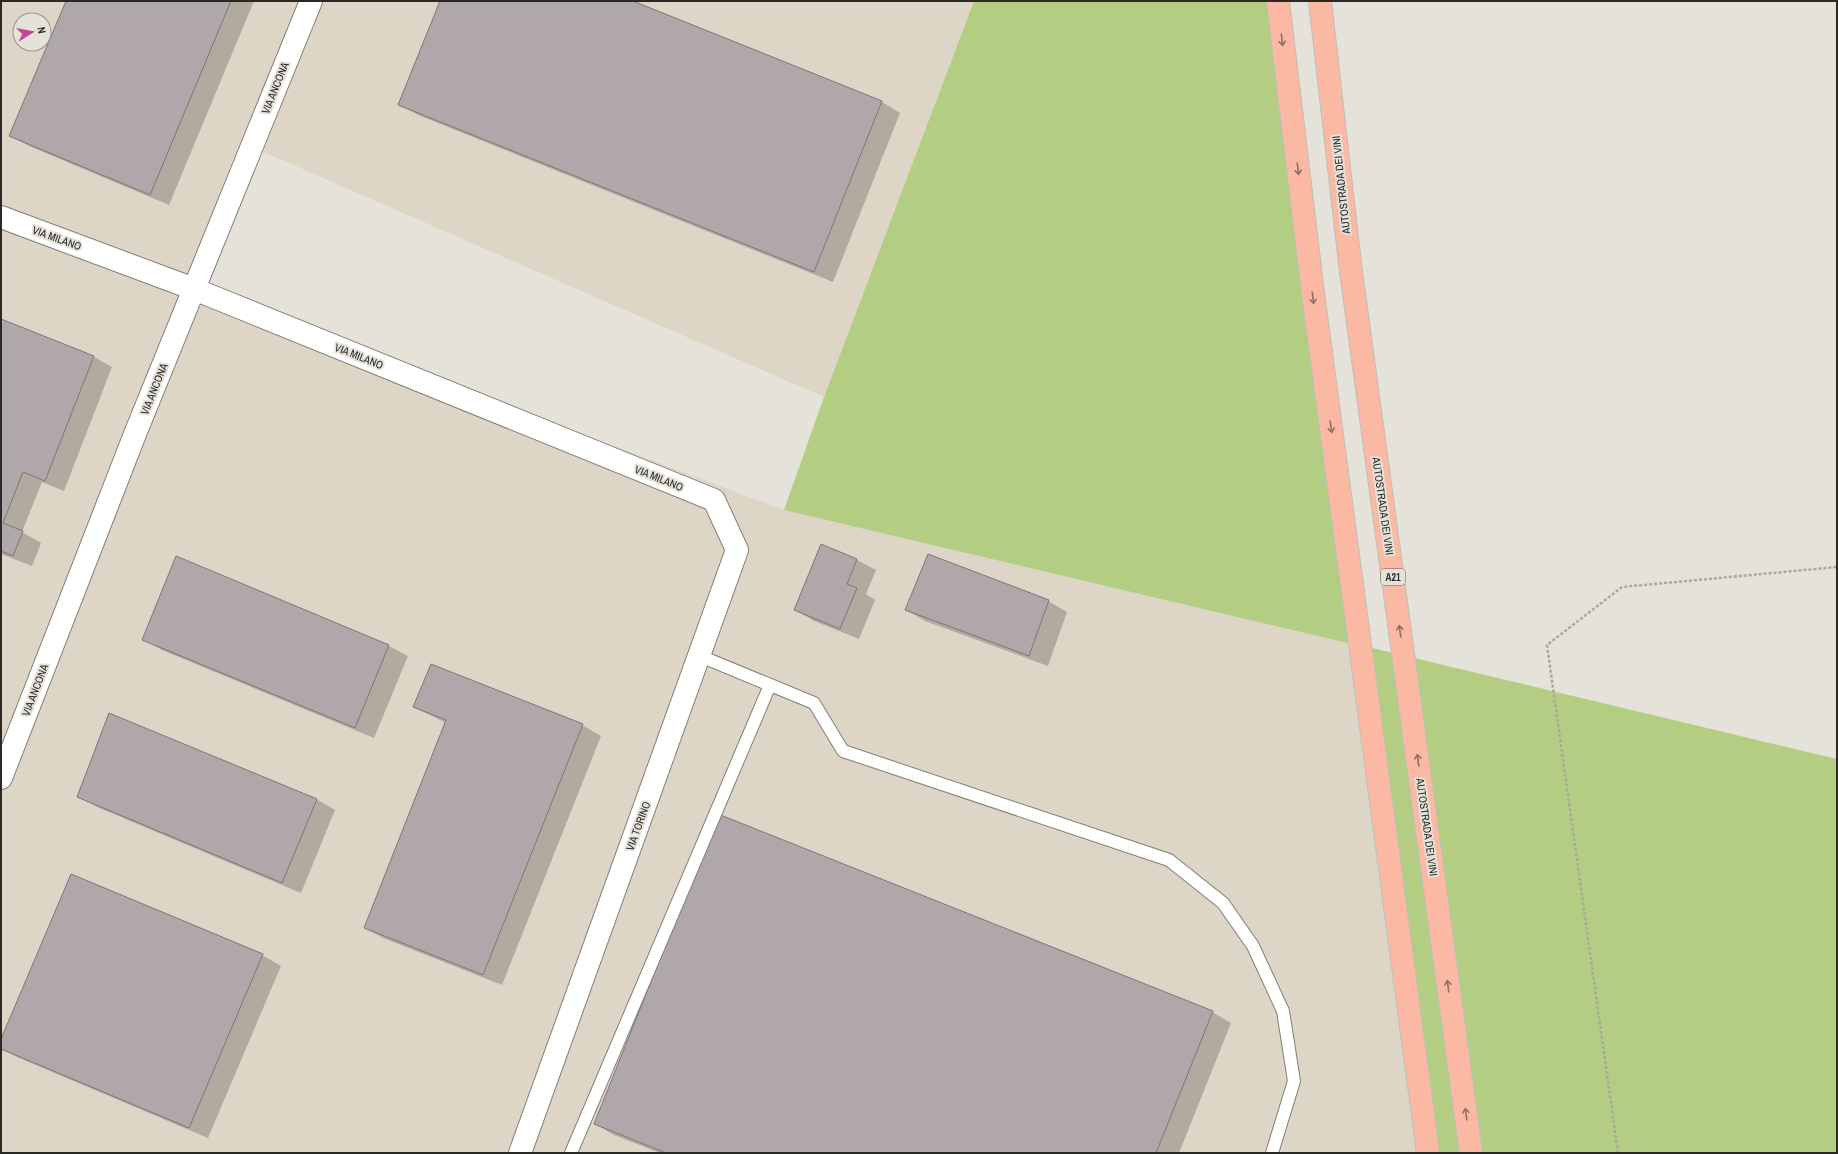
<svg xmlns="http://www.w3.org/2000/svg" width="1838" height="1154" font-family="'Archivo Narrow',sans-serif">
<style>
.built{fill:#ddd6c6;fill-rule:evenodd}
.green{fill:#b3ce82}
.shadow{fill:#0003}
.building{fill:#b0a7ab;stroke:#7e7579}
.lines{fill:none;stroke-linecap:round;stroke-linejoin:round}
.lane-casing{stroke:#817e76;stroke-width:14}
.street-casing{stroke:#817e76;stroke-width:24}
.highway-casing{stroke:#bfbfbe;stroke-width:24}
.path{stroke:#aaa7a0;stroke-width:2.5;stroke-dasharray:3 2;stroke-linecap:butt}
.lane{stroke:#fff;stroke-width:12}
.street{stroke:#fff;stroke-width:22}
.highway{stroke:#fbb8a2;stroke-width:22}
.oneway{stroke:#927064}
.labels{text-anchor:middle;stroke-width:4;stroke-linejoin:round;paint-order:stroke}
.shield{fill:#e5e2d9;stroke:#62605c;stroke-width:1}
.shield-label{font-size:10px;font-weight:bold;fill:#2a2926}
.street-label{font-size:11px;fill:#2a2926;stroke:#e5e2d9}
</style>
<rect width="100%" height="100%" fill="#e5e2d9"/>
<!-- built -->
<path class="built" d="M 1,1 L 974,1 L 824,397 L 252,147 L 194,289 L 784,510 L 1364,647 L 1423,1153 L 1,1153 ZM 20,20 L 44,20 L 44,44 L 20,44 Z"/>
<!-- green -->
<polygon class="green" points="974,1 1277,1 1364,646 1837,759 1837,1153 1423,1153 1364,647 784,510 824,397"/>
<!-- shadow -->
<g class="shadow">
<polygon points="67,1 254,1 169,205 29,146 11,136"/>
<polygon points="441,1 630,1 882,102 900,113 833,282 418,115 399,104"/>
<polygon points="1,320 94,357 112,367 64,491 42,482 22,532 41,543 32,566 1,554"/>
<polygon points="821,545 857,560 876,570 866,594 875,600 859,639 814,621 795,610"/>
<polygon points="177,558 389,646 408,656 374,738 162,650 143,639"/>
<polygon points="1048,601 1067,612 1048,666 925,621 906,610"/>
<polygon points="414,707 582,725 601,736 502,985 383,938 365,928 446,723"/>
<polygon points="78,796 316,799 335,810 301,893 97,807"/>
<polygon points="262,955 281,966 208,1138 17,1057 1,1048 1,1042"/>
<polygon points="1212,1012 1231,1023 1179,1153 660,1153 614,1135 595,1124"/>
</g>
<!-- building -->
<g class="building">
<polygon points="66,1 231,1 150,195 9,136"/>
<polygon points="440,1 633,1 882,101 814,272 398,105"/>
<polygon points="1,319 94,356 45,481 23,472 3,523 23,531 13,556 1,551"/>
<polygon points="821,544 857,559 847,584 857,588 840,629 794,610"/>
<polygon points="928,554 1049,600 1029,656 905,610"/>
<polygon points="176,556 389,645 355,728 142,640"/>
<polygon points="431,664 583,724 483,975 364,928 446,720 413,707"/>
<polygon points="109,713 317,799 282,883 77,797"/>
<polygon points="718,814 1213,1011 1156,1153 666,1153 594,1124"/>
<polygon points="71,874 263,954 189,1128 1,1049 1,1039"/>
</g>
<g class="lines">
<defs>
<g id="lane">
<polyline points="700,656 814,703 843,751 1169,860 1223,903 1253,946 1283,1011 1294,1081 1272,1153"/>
<polyline points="571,1153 770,685"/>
</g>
<g id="street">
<polyline points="1,217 194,289 714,500 737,550 520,1153"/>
<polyline points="1,778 135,434 311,1"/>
</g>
<g id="highway">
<polyline points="1278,1 1313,293 1428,1153"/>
<polyline points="1320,1 1350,264 1471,1153"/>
</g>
</defs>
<!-- lane casing -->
<use href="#lane" class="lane-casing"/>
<!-- street casing -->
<use href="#street" class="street-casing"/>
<!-- highway casing -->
<use href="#highway" class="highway-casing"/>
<!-- path -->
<polyline class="path" points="1618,1153 1547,645 1622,587 1837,567"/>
<!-- lane -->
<use href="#lane" class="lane"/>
<!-- street -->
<use href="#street" class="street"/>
<!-- highway -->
<use href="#highway" class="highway"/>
</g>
<!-- one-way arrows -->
<defs><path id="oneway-shaft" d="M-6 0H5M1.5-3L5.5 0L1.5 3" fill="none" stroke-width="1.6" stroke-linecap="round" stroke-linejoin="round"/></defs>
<g class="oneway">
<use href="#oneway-shaft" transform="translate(1282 40) rotate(83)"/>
<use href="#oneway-shaft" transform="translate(1298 169) rotate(83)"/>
<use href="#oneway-shaft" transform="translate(1313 298) rotate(83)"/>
<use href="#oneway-shaft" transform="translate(1331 427) rotate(82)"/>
<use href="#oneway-shaft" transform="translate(1400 631) rotate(-98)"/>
<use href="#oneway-shaft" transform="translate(1418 760) rotate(-98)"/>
<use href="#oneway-shaft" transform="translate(1448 986) rotate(-98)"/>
<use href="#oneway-shaft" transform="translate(1466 1114) rotate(-98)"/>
</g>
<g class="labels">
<!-- shield labels -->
<rect class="shield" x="1381" y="569" width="24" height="16" rx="3"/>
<g class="shield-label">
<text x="1393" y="581">A21</text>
</g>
<!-- street labels -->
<g class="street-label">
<text transform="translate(275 88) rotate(-68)" y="4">VIA ANCONA</text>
<text transform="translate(1341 185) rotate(-96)" y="4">AUTOSTRADA DEI VINI</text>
<text transform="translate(57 238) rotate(20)" y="4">VIA MILANO</text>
<text transform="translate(359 356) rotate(22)" y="4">VIA MILANO</text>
<text transform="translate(154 389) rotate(-68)" y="4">VIA ANCONA</text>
<text transform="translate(659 478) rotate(22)" y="4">VIA MILANO</text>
<text transform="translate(1383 506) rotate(82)" y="4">AUTOSTRADA DEI VINI</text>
<text transform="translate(35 690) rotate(-69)" y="4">VIA ANCONA</text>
<text transform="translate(638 826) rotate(-70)" y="4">VIA TORINO</text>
<text transform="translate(1427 827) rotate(82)" y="4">AUTOSTRADA DEI VINI</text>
</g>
</g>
<!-- border -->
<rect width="1838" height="1154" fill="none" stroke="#2a2926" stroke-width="4"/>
<!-- north arrow -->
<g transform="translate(32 32) rotate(79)"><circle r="19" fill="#e5e2d9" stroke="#9a9891"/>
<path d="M0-3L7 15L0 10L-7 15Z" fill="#c04698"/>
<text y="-6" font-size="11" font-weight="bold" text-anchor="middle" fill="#2a2926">N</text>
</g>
</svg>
